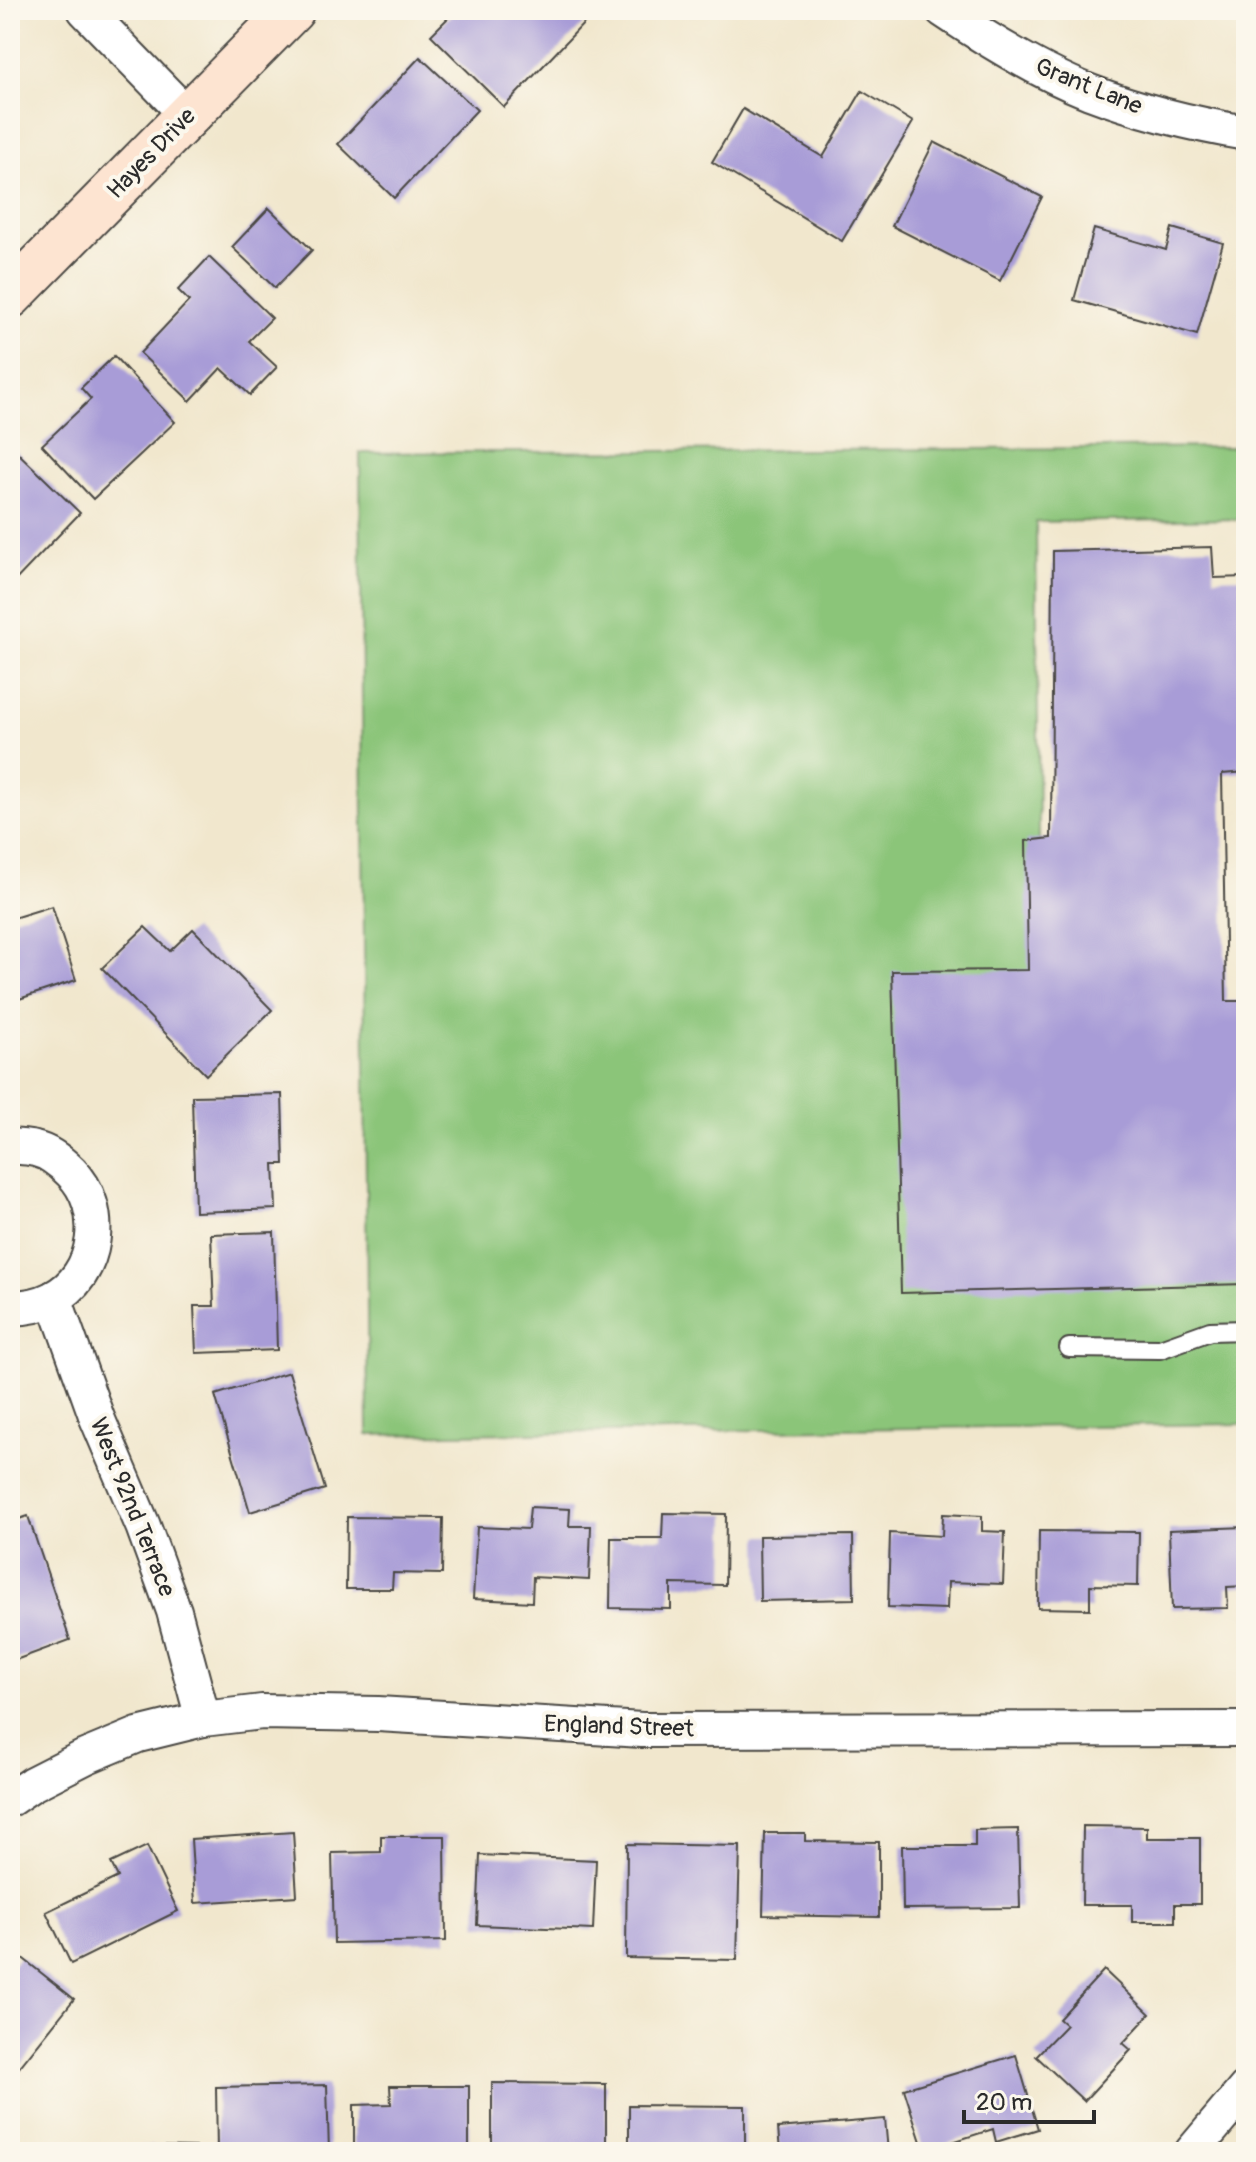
<svg xmlns="http://www.w3.org/2000/svg" width="1256" height="2162" font-family="Pangolin,sans-serif">
<style>
.green{fill:#8bc579;stroke:#5b7852;stroke-width:2}
.building{fill:#a89cd7}
.lines{fill:none;stroke-linecap:round;stroke-linejoin:round}
.lane-casing{stroke:#494743;stroke-width:22}
.street-casing{stroke:#494743;stroke-width:38}
.secondary-casing{stroke:#494743;stroke-width:48}
.lane{stroke:#fff;stroke-width:18}
.street{stroke:#fff;stroke-width:34}
.secondary{stroke:#fde4d1;stroke-width:44}
.labels{text-anchor:middle;stroke-width:8;stroke-linejoin:round;paint-order:stroke}
.street-label{font-size:24px;fill:#2b2b2b;stroke:#fbf7ec}
</style>
<rect width="100%" height="100%" fill="#fbf7ec"/>
<filter id="ink" filterUnits="userSpaceOnUse"><feTurbulence type="fractalNoise" baseFrequency=".0125" numOctaves="2"/><feDisplacementMap in="SourceGraphic" scale="16" xChannelSelector="R" yChannelSelector="G"/><feConvolveMatrix kernelMatrix="1 2 1 2 8 2 1 2 1" color-interpolation-filters="sRGB"/></filter>
<filter id="wash" filterUnits="userSpaceOnUse"><feTurbulence type="fractalNoise" baseFrequency=".006" numOctaves="4" result="noise"/><feDisplacementMap in="SourceGraphic" scale="32" xChannelSelector="R" yChannelSelector="G"/><feGaussianBlur stdDeviation="1.8" result="paint"/><feColorMatrix in="noise" values="0 0 0 0 0 0 0 0 0 0 0 0 0 0 0 0 0 1.4 0 .05"/><feComposite in="paint" operator="in"/></filter>
<g filter="url(#wash)">
<rect width="100%" height="100%" fill="#f1e7cd"/>
<!-- green -->
<polygon class="green" points="1246,447 1246,519 1036,522 1043,1238 1246,1239 1246,1424 368,1435 360,453"/>
<g id="blocks">
<!-- building -->
<g class="building">
<polygon points="456,10 503,10 506,13 509,10 579,10 588,19 504,107 431,35"/>
<polygon points="420,57 477,110 394,198 338,144"/>
<polygon points="862,91 913,122 842,241 712,162 743,109 823,157"/>
<polygon points="934,142 1042,197 1000,281 892,226"/>
<polygon points="269,208 312,250 275,288 232,247"/>
<polygon points="1172,228 1223,243 1197,335 1074,300 1094,229 1166,250"/>
<polygon points="209,257 272,318 249,341 277,367 250,395 221,368 190,401 140,353 189,301 178,290"/>
<polygon points="114,356 175,422 93,499 42,445 91,399 81,388"/>
<polygon points="14,449 80,513 10,586 10,453"/>
<polygon points="1212,547 1214,578 1246,577 1246,772 1222,774 1226,1001 1246,1001 1246,1284 901,1293 892,971 1028,970 1026,841 1051,838 1053,551"/>
<polygon points="52,906 76,980 10,1002 10,919"/>
<polygon points="145,927 170,951 193,929 272,1010 206,1075 102,968"/>
<polygon points="282,1094 284,1164 274,1164 276,1209 195,1212 192,1096"/>
<polygon points="274,1232 277,1350 196,1353 194,1306 214,1306 211,1234"/>
<polygon points="289,1372 325,1489 250,1512 215,1395"/>
<polygon points="530,1507 570,1509 569,1526 591,1526 589,1580 533,1577 532,1602 473,1599 477,1527 528,1529"/>
<polygon points="663,1513 726,1514 725,1585 671,1584 671,1609 610,1608 611,1538 662,1538"/>
<polygon points="943,1514 982,1516 982,1531 1005,1532 1003,1584 948,1582 947,1609 888,1607 890,1533 942,1536"/>
<polygon points="28,1516 70,1640 10,1662 10,1522"/>
<polygon points="347,1517 443,1518 442,1574 393,1573 392,1589 346,1589"/>
<polygon points="1246,1527 1246,1586 1227,1587 1228,1608 1172,1609 1169,1530"/>
<polygon points="1039,1531 1139,1532 1138,1586 1090,1585 1090,1609 1038,1608"/>
<polygon points="853,1535 854,1599 760,1601 759,1536"/>
<polygon points="1083,1826 1147,1827 1147,1838 1200,1838 1200,1904 1175,1904 1175,1922 1132,1922 1132,1905 1082,1905"/>
<polygon points="1018,1829 1020,1908 903,1909 902,1846 975,1846 975,1830"/>
<polygon points="293,1832 297,1896 195,1903 191,1839"/>
<polygon points="765,1833 805,1833 805,1841 879,1842 879,1917 763,1915"/>
<polygon points="381,1836 445,1836 446,1941 334,1943 332,1853 381,1852"/>
<polygon points="627,1844 740,1846 737,1960 626,1958"/>
<polygon points="147,1846 178,1911 71,1964 46,1912 118,1877 111,1863"/>
<polygon points="480,1855 596,1860 593,1930 477,1925"/>
<polygon points="20,1956 74,1999 10,2079 10,1968"/>
<polygon points="1104,1970 1150,2014 1123,2043 1131,2050 1084,2101 1036,2056 1066,2025 1059,2019"/>
<polygon points="1016,2055 1038,2129 996,2142 993,2129 924,2151 904,2089"/>
<polygon points="492,2083 606,2084 606,2152 492,2152"/>
<polygon points="327,2085 329,2152 217,2152 216,2087"/>
<polygon points="390,2086 469,2086 469,2152 354,2152 354,2105 391,2104"/>
<polygon points="629,2105 745,2106 745,2152 629,2152"/>
<polygon points="885,2119 888,2152 780,2152 778,2128"/>
<polygon points="80,2145 195,2147 195,2152 80,2152"/>
</g>
</g>
</g>
<g filter="url(#ink)">
<use href="#blocks" fill-opacity="0" stroke="#494743" stroke-width="2"/>
<g class="lines">
<defs>
<polyline id="lane" points="1069,1348 1160,1349 1210,1331 1246,1330"/>
<g id="street">
<polyline points="85,10 187,115"/>
<path d="M 943,10 C 986,39 1042,73 1090,92 C 1140,111 1193,124 1246,133"/>
<path d="M 10,1146 C 18,1147 27,1147 35,1149 C 49,1152 61,1162 71,1172 C 107,1207 99,1276 52,1299 C 38,1306 25,1308 10,1308"/>
<polyline points="54,1298 97,1418 143,1526 174,1611 203,1719"/>
<polyline points="10,1799 32,1784 85,1757 138,1735 203,1719 262,1712 378,1714 642,1730 1246,1729"/>
<polyline points="1192,2152 1246,2088"/>
</g>
<polyline id="secondary" points="10,296 292,10"/>
</defs>
<!-- lane casing -->
<use href="#lane" class="lane-casing"/>
<!-- street casing -->
<use href="#street" class="street-casing"/>
<!-- secondary casing -->
<use href="#secondary" class="secondary-casing"/>
<!-- lane -->
<use href="#lane" class="lane"/>
<!-- street -->
<use href="#street" class="street"/>
<!-- secondary -->
<use href="#secondary" class="secondary"/>
</g>
</g>
<g class="labels">
<!-- street labels -->
<g class="street-label">
<text transform="translate(1089 86) rotate(22)" y="8">Grant Lane</text>
<text transform="translate(151 153) rotate(-46)" y="8">Hayes Drive</text>
<text transform="translate(133 1507) rotate(68)" y="8">West 92nd Terrace</text>
<text transform="translate(619 1726) rotate(2)" y="8">England Street</text>
</g>
</g>
<!-- margin -->
<rect width="1256" height="2162" fill="none" stroke="#fbf7ec" stroke-width="40"/>
<!-- scale -->
<path d="M964 2110v12h130v-12" fill="none" stroke="#2b2b2b" stroke-width="4"/>
<text x="976" y="2110" font-size="24" fill="#2b2b2b" stroke="#fbf7ec" stroke-width="6" paint-order="stroke">20 m</text>
</svg>
